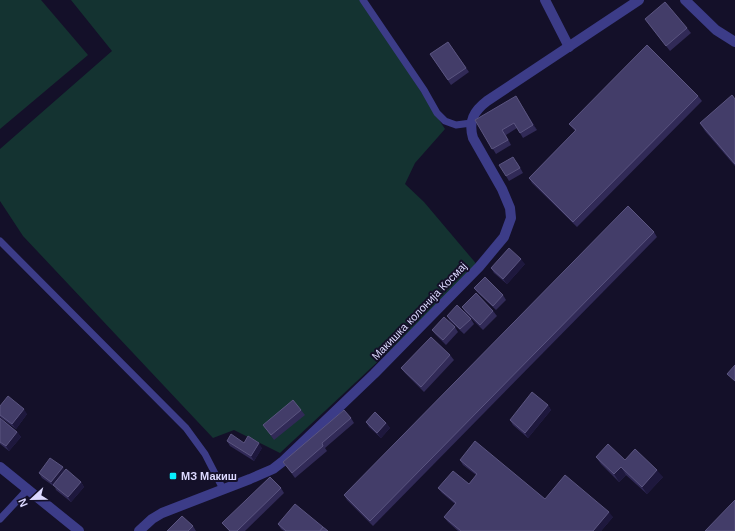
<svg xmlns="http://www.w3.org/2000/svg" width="735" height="531" font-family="Arial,sans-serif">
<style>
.green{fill:#143331}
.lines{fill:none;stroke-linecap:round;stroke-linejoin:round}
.service{stroke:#3c3c88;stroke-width:7}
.minor{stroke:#3c3c88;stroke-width:10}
.tertiary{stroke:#3c3c88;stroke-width:10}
.wall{fill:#312a57}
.shaded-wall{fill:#1e183d}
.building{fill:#433d69;stroke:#5b5580}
.poi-dot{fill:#07edfd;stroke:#141029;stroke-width:1.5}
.labels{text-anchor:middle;stroke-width:4;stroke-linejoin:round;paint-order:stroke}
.street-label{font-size:11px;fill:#dcd9ff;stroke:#141029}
.poi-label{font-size:11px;font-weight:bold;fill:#dcd9ff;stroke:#141029;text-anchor:start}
</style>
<rect width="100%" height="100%" fill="#141029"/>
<!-- green -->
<g class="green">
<polygon points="0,0 41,0 88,55 0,129"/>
<polygon points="71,0 362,0 445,129 415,163 405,184 424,202 479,267 280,453 234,430 213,438 23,236 0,201 0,149 112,51"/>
</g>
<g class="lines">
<!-- service -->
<g class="service">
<polyline points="363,0 424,90 437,113 445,121 456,125 471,123"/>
<polyline points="0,241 186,428 205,454 223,489"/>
<polyline points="0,519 28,489"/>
</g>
<!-- minor -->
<g class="minor">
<polyline points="545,0 569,47"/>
<polyline points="685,0 716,30 735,42"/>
<path d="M 139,531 L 152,519 L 162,513 L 250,479 L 273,469 L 282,462 L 374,374 L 479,267 L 504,237 L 511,218 L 510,208 L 502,189 L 473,138 C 468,121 474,111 487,101 L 639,0"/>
</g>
<!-- tertiary -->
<polyline class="tertiary" points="0,467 79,531"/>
</g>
<!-- wall -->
<g class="wall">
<polygon points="645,19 687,28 691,33 670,51"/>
<polygon points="448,42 469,72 451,85 430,54"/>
<polygon points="698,96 702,101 577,227 532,183 529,178 575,131 569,124"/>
<polygon points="735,99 735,166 705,131 700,123"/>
<polygon points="519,101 537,130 523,138 517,128 506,135 511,145 496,154 475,120"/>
<polygon points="517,162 523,173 509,181 506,176"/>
<polygon points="654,232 657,237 373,526 347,500 344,495"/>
<polygon points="525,264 507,284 494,273 491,268"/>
<polygon points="474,288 503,295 506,300 496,310 478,293"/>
<polygon points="462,307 493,311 497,316 483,330 465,312"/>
<polygon points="447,316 471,319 474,324 464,334 450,321"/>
<polygon points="455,327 458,332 446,345 435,334 432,330"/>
<polygon points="450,355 454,360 424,392 405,373 401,368"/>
<polygon points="548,405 551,410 528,438 513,425 510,420"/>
<polygon points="0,406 27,414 16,429 0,417"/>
<polygon points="301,410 305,415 274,440 263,425"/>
<polygon points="0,418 17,432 21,437 9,451 0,444"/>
<polygon points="351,418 354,423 325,448 327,451 295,478 283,462"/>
<polygon points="366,422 386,423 390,428 381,438 369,427"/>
<polygon points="227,441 244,443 262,448 254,461 230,446"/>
<polygon points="596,457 625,460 663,477 647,494 626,475 619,482 601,464"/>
<polygon points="460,460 545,499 613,517 601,531 458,531 448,522 444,517 455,504 442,493 438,488 469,484 476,475 463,465"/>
<polygon points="65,470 81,482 84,487 71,502 56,490 55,487 42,478 39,473"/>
<polygon points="281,488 284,493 245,531 229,531 222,523"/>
<polygon points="278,524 323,527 328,531 284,531 281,529"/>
<polygon points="193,526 196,531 167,531"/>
</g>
<!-- shaded-wall -->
<g class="shaded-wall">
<polygon points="516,96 519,101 537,130 533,125"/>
<polygon points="521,259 525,264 507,284 503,279"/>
<polygon points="548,405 551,410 528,438 525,433"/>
<polygon points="24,409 27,414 16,429 12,424"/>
<polygon points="386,423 390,428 381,438 377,433"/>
<polygon points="17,432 21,437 9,451 6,446"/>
<polygon points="259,443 262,448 254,461 251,456"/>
<polygon points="63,467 66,472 53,485 51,482"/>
<polygon points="621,467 626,475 619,482 614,474"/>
<polygon points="657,470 663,477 647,494 642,487"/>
<polygon points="81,482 84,487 71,502 68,497"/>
<polygon points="609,512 613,517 601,531 593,531"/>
</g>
<!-- building -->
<g class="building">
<polygon points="665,2 687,28 666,46 645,19"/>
<polygon points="448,42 466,68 448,80 430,54"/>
<polygon points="647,45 698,96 573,222 529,178 576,130 569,124"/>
<polygon points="732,95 735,99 735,164 700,123"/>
<polygon points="516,96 533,125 520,133 514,123 502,130 508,140 492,149 475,120"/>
<polygon points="513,157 520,168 506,176 499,165"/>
<polygon points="628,206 654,232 370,521 344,495"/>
<polygon points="509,248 521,259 503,279 491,268"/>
<polygon points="485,277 503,295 493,306 474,288"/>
<polygon points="476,293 493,311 480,325 462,307"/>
<polygon points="457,305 471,319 460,329 447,316"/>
<polygon points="444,317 455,327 443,340 432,330"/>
<polygon points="431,337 450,355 421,387 401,368"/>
<polygon points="735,365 735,381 727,374"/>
<polygon points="532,392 548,405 525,433 510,420"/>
<polygon points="8,396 24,409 12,424 0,415 0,406"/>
<polygon points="293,400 301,410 271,435 263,425"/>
<polygon points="344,410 351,418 322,443 323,446 292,473 283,462"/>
<polygon points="375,412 386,423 377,433 366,422"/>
<polygon points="0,418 17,432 6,446 0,442"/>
<polygon points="231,434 244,443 248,436 259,443 251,456 227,441"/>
<polygon points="475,441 545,499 565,475 609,512 593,531 461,531 444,517 456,503 438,488 453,471 469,484 477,474 460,460"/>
<polygon points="608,444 625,460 635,449 657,470 642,487 621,467 614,474 596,457"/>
<polygon points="50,458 63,467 51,482 39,473"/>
<polygon points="66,469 81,482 68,497 53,485"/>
<polygon points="270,477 281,488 237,531 230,531 222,523"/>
<polygon points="735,500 735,531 705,531"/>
<polygon points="295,504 323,527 320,531 286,531 278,524"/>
<polygon points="182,516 193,526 188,531 167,531"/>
<polygon points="323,527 328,531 320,531"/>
</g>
<!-- markers -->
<rect class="poi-dot" x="169" y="472" width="8" height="8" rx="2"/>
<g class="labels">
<!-- street labels -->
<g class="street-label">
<text transform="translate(419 311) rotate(-46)" y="4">Макишка колонија Космај</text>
</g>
<!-- poi labels -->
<g class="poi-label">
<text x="181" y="480">МЗ Макиш</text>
</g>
</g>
<!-- north arrow -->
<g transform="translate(32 499) rotate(248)" stroke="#141029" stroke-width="3" paint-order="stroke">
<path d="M0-3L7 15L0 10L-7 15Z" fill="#dcd9ff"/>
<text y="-6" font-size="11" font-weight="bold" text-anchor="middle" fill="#dcd9ff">N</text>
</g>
</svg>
